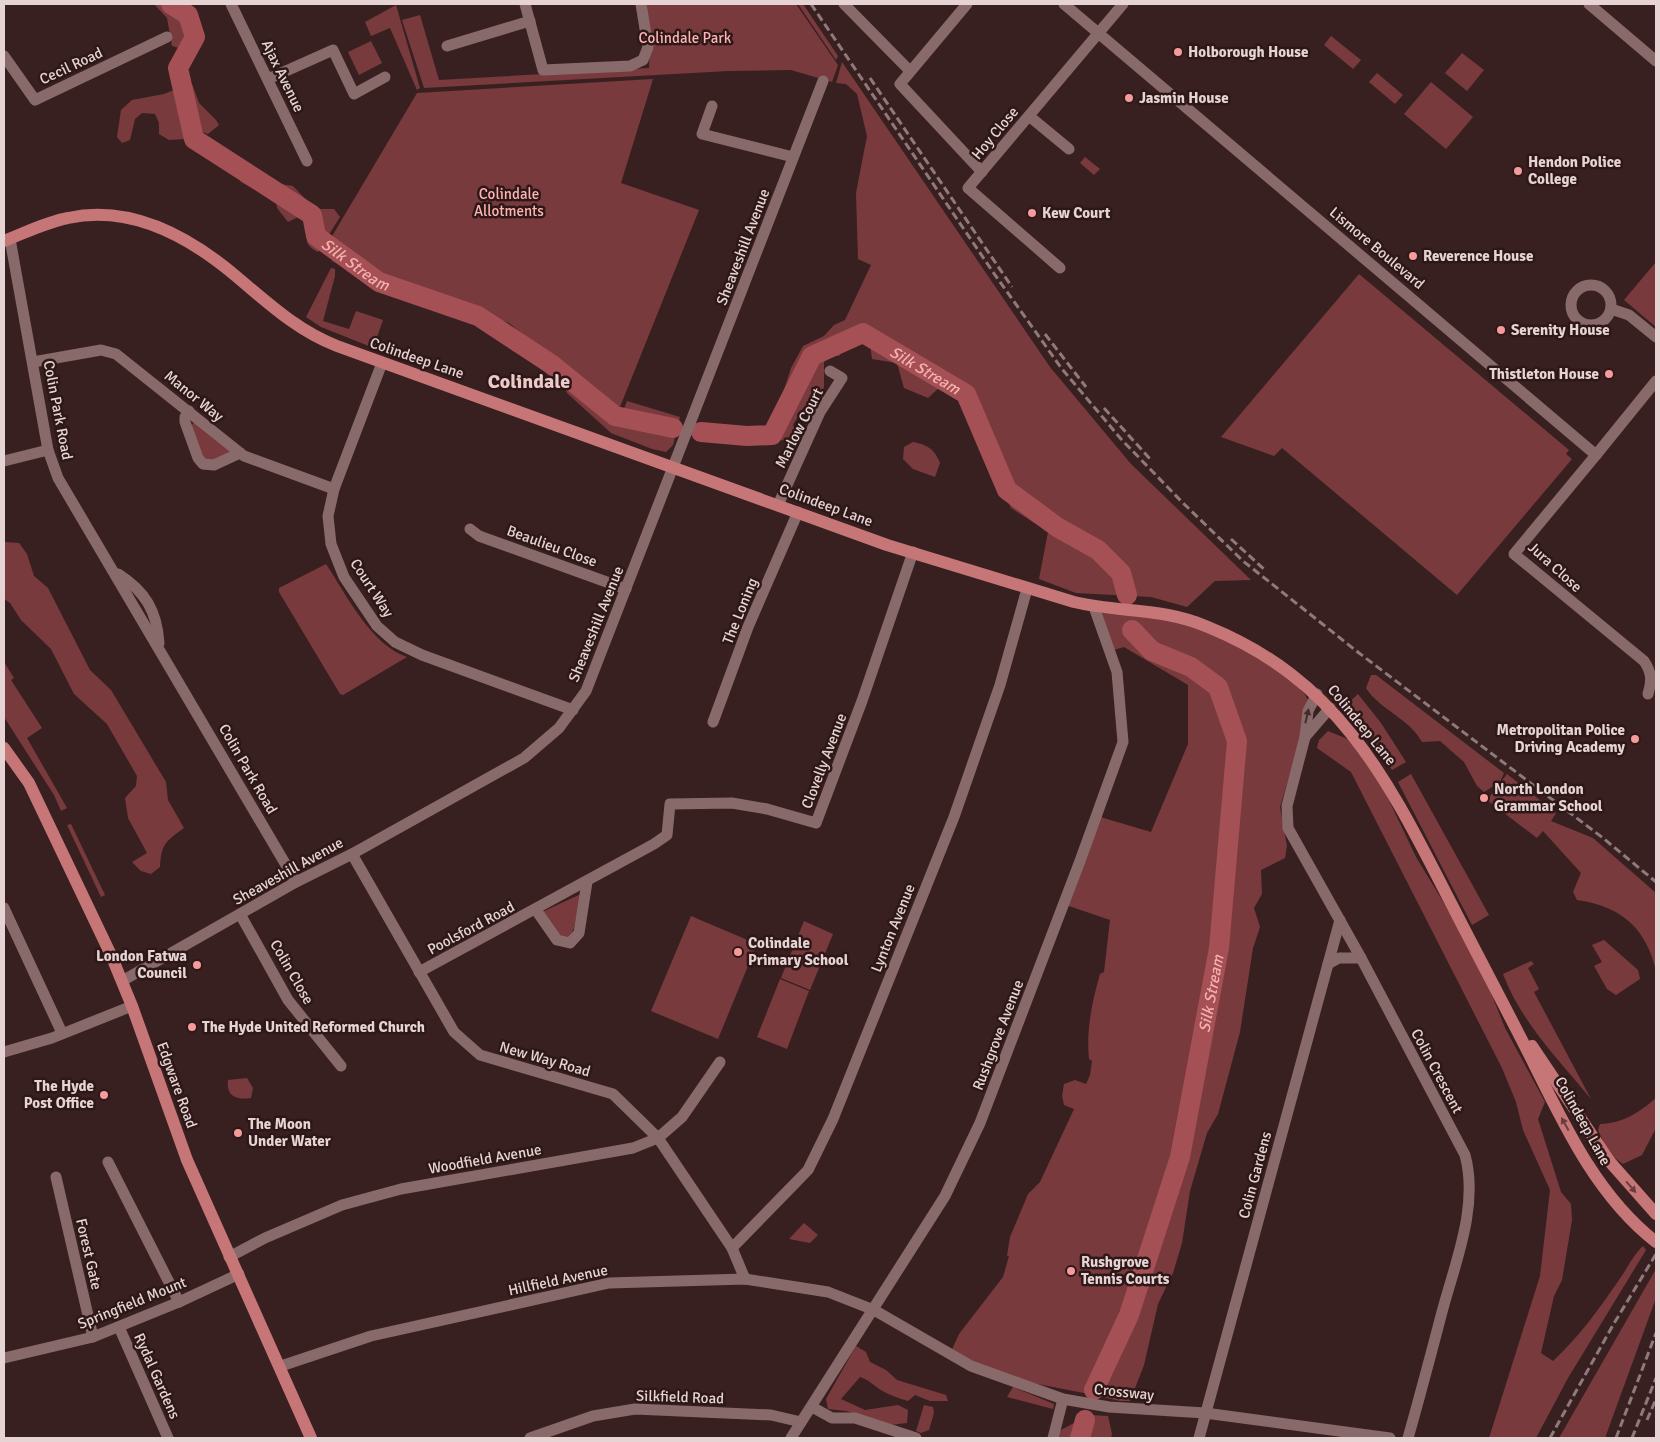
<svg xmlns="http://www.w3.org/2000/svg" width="1660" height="1442" font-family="Signika,sans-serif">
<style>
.green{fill:#793a3d}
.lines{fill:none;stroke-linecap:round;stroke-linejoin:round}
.river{stroke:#a55054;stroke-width:20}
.minor{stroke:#896a6a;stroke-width:11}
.major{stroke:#c77678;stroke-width:12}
.rail{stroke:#8f7a79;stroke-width:3;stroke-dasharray:8 4;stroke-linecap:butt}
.oneway{fill:#452c2c}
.oneway2{fill:#6b3d3e}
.poi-dot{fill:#f59b9c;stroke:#2e1717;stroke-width:2}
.labels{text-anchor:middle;stroke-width:5;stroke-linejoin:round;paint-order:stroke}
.park-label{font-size:15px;fill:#fdb4b4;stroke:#2e1717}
.poi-label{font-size:15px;font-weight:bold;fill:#e5d4d3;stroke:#2e1717;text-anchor:start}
.street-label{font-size:15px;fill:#e5d4d3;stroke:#2e1717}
.water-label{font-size:16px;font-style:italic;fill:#f8afaf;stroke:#2e1717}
.district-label{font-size:20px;font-weight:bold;fill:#eccac9;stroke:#2e1717}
</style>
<rect width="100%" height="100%" fill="#392020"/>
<!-- green -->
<g class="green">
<polygon points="154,4 185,4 193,21 187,42 179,48 172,46 167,18"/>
<polygon points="644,4 796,4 838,65 832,82 791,70 728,71 424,88 402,20 420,15 439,80 649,68 650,40"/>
<polygon points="798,4 803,4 838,56 836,60"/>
<polygon points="396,5 420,88 417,90 390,28 371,36 365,22"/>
<polygon points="1331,36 1361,60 1353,69 1324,45"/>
<polygon points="371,41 382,63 359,75 348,52"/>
<polygon points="1462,53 1484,70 1467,91 1445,73"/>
<polygon points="842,62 1050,367 1131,464 1251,580 1215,581 1187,607 1151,597 1076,593 1039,579 1048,532 1011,508 958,393 942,385 928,398 904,388 897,363 872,359 870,344 850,341 839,356 831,354 824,362 824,387 820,397 803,408 793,425 797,433 792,442 774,439 756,443 772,428 791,368 803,346 824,336 834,325 845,320 871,265 858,259 856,193 867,136 857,94 846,84 836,83"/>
<polygon points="1377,73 1403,95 1395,104 1369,82"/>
<polygon points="653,79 621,183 699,210 618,412 509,323 381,279 328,243 417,93"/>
<polygon points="1431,82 1473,117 1446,149 1404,114"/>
<path d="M 192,84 L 199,103 L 216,120 L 219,125 L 208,134 L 202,132 L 208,143 L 280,184 L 293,186 L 315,209 L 334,209 L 340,217 L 318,252 C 300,242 309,239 309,222 L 298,217 L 288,222 L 277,208 L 276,201 L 241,182 L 235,168 L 187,139 L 169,140 L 159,134 L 159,123 L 155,114 L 142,113 L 135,119 L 130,140 L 122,143 L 117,137 L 121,110 L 132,100 L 164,94 L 186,85 Z"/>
<polygon points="1085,157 1100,169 1094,175 1080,163"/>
<polygon points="338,251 381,281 509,327 618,414 622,414 627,401 680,417 673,445 666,452 652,449 611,433 568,394 547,366 518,345 478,323 446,309 419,300 379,291 353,271 332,261 333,253"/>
<polygon points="1656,262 1656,327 1624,300"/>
<polygon points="331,268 335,269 335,276 323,321 349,329 356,311 383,320 376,340 402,349 399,358 321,327 306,317"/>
<polygon points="1359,274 1569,450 1566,454 1572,459 1457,595 1282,448 1274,456 1221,437"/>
<polygon points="195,421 232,452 213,462 204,460 190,427"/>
<path d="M 913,442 C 928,445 934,449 940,463 L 935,477 L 913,469 L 903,459 L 904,447 Z"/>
<path d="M 4,542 L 19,543 L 27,554 L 34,576 L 48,588 L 90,670 L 111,690 L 166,782 L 168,800 L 184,828 C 166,841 161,844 160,867 L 151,874 L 141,871 L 132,862 L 147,853 L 128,818 L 125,798 L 136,786 L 137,776 L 107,724 L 74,694 L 51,649 L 21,620 L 10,603 L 4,599 Z"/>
<path d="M 326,564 C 346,594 371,645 407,657 L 343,695 L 340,694 L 279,592 L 279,588 Z"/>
<path d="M 1094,607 L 1159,610 L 1259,652 L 1304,693 L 1311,705 L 1280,807 L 1287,846 L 1285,858 L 1261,870 L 1262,894 L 1254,908 L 1260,927 L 1253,948 L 1240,1032 L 1218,1114 L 1207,1133 L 1190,1191 L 1182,1243 L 1173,1273 L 1158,1304 L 1144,1365 L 1130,1401 L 1120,1401 C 1067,1387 997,1382 950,1354 L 959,1334 L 1003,1277 L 1009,1256 L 1007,1256 L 1010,1237 L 1028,1194 L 1040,1182 L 1074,1109 L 1064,1105 L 1062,1096 L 1064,1084 L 1075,1080 L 1086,1084 L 1090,1075 L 1092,1061 L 1089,1059 C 1086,1030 1092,1002 1100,974 L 1104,972 L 1110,920 L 1063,904 L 1097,816 L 1151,832 L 1188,744 L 1188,685 L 1124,647 L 1110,651 Z"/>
<polygon points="4,662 14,678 11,680 42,728 27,738 67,808 61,811 54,795 4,717"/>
<path d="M 1371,675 L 1376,675 L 1504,773 L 1500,782 L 1484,792 L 1477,786 L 1464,762 L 1440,741 L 1422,742 C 1409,718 1380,710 1366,688 Z"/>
<polygon points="1358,694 1381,723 1406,762 1392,770 1363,728 1343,708"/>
<path d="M 1328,731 L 1350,740 L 1376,773 L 1416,857 L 1456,923 L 1489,988 L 1505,1028 L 1545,1102 L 1538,1119 L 1561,1192 L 1571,1204 L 1572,1220 L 1562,1280 L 1554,1296 L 1541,1353 L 1553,1361 C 1579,1337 1599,1309 1619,1280 C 1627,1269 1633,1255 1643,1246 L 1646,1250 L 1568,1378 L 1536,1438 L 1489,1438 L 1540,1276 L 1550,1190 L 1523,1130 L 1516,1102 L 1502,1068 L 1351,772 L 1317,748 L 1319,740 Z"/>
<polygon points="1411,774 1489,915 1472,925 1398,782"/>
<path d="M 1507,774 L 1556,813 L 1551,821 L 1593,838 L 1656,893 L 1656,971 C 1646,927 1620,906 1577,900 L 1573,892 L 1581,873 L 1543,831 L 1537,838 L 1487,800 Z"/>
<polygon points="71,824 105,895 101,897 67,825"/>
<polygon points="581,894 574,928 568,939 557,935 542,912"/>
<polygon points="691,916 757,944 718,1039 651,1011"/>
<polygon points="804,921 833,934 810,990 781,978"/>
<polygon points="1604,940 1638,970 1640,979 1616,995 1607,989 1594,966 1602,962 1592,945"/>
<path d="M 1531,961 L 1534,964 L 1528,968 L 1539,989 L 1534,992 L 1591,1099 C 1559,1060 1521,1022 1503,974 Z"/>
<polygon points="780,979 809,991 787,1049 757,1037"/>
<path d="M 247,1078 L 253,1088 L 251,1098 C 237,1100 226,1097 228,1080 Z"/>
<path d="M 1656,1098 L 1656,1128 L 1642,1155 L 1623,1164 L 1609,1154 L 1598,1130 L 1600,1124 C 1624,1123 1638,1113 1656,1098 Z"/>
<polygon points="804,1223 818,1235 810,1243 789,1239"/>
<polygon points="1656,1269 1656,1298 1605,1438 1559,1438"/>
<path d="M 856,1346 L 866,1352 L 870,1362 L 886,1370 L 897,1380 L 946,1395 L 948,1401 L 930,1401 L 915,1395 L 908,1401 C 898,1398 889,1395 881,1390 C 873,1385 869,1380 860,1377 L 841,1399 L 865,1410 L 898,1405 L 908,1410 L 907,1423 L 890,1425 L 846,1411 L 828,1409 L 826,1399 Z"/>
<polygon points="1013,1387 1054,1404 1053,1409 1007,1397"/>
<polygon points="924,1405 933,1407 934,1413 929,1430 921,1433 916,1431"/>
<polygon points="1089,1415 1108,1416 1112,1434 1111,1438 1057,1438 1059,1431"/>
</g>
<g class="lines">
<!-- river -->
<g class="river">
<path id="s1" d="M 171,4 L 188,15 L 195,37 L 178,68 L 194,139 L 312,215 L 316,236 L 379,282 L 478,316 L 551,364 L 615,416 L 673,428"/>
<path id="s2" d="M 701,432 L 747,436 L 772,435 L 812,356 L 863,333 L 966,394 L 1007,490 L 1057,527 L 1098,550 L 1121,573 L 1127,595"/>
<path id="s3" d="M 1094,1390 L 1129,1315 L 1180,1157 L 1219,948 L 1237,741 L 1218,687 L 1191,667 L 1152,651 L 1132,630"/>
<polyline points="1080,1438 1085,1420"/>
</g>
<!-- minor -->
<g class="minor">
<polyline points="231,4 307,161"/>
<polyline points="525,4 543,70 630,66 643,60 648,47 641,4"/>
<polyline points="844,4 910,71"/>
<polyline points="967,4 900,84 982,172"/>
<polyline points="1064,4 1596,455 1656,381"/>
<polyline points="1589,4 1656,61"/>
<polyline points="447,46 530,21"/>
<polyline points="4,56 35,100 167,37"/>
<polyline points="268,79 333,50 354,94 385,77"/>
<polyline points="712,106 702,134 793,157"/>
<polyline points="1029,116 1069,149"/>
<polyline points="10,239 48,450 58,478 296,882"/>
<polyline points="1060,268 968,188 1123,4"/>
<circle cx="1591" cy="305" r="20"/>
<polyline points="1611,309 1629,315 1656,337"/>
<polyline points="33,362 101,350 116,354 244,456 334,489"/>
<polyline points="382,363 334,489 328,516 331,544 344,577 377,626 395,642 422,655 573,710"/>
<polyline points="189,411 185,417 185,422 198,458 203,464 214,465 240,453"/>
<path d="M 1596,455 L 1514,554 L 1644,661 C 1652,673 1652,680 1648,694"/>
<polyline points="4,461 48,450"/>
<polyline points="778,505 820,412 842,378 830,371"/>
<polyline points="470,529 479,536 626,589"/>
<path d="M 118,574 C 145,591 157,611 159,643"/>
<polyline points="1317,694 1308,711 1305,737 1330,708"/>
<polyline points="713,722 748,627 798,512"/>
<path d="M 1305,737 L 1287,806 L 1288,828 L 1361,958 L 1465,1155 C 1479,1206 1455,1263 1442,1312 C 1431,1354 1420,1396 1408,1438"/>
<polyline points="352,854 454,1032 480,1055 613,1094 658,1138 732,1248 745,1279"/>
<polyline points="4,908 62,1033"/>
<polyline points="536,910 557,940 570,943 579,933 587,882"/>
<polyline points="240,914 288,1000 341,1066"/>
<polyline points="1328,964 1339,958 1361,958"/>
<polyline points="419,972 654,844 667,835 670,804 732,803 767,809 816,823 862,701 913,552"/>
<polyline points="122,981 296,882 352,854 524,758 559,728 586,691 823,81"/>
<polyline points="4,1052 52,1038 132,1006"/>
<polyline points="108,1162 179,1302"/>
<polyline points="56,1177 93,1337"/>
<polyline points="732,1248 808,1170 833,1119 954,817 1000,685 1027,589"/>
<polyline points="229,1257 265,1238 342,1205 401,1189 633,1148 658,1138 682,1117 720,1062"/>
<polyline points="119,1327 168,1438"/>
<polyline points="4,1358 93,1337 179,1302 239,1274"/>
<polyline points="281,1366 371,1336 609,1283 745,1279 828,1292 874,1310 971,1366 1063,1399 1109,1407 1205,1413 1390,1438"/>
<polyline points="812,1407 832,1418 855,1418 916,1438"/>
<polyline points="530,1438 593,1416 635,1409 771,1415 801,1422"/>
<polyline points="791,1438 945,1196 980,1123 1080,861 1123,742 1117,672 1094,607"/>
<polyline points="1053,1438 1063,1399"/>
<polyline points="1199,1438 1340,920"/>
</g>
<!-- major -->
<g class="major">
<path d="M 4,241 C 25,233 46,222 68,218 C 131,204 190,237 237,277 C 269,304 298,331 337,346 L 887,545 L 1074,602 C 1121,613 1161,607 1208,627 C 1343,682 1390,785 1453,907 C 1479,958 1507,1010 1533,1062 C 1565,1127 1598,1197 1656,1242"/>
<polyline points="4,748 29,783 111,955 132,1006 187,1160 311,1438"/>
<polyline points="1532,1046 1610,1162 1656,1214"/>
</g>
<!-- rail -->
<g class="rail">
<polyline points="811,4 993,272 1062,369 1121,439 1181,501 1243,561 1359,653 1603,838 1656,882"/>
<polyline points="870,78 1012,287"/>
<polyline points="1045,334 1086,387"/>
<polyline points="1104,408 1151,460"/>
<polyline points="1231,539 1266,571"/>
<polyline points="1647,1420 1656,1399"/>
<polyline points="1550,1438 1613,1325 1656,1254"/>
<polyline points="1616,1438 1656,1333"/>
<polyline points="1632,1438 1656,1378"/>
</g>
</g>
<!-- one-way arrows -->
<defs><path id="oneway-solid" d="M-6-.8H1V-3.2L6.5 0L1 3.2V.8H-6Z" transform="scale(1.25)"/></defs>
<use class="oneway" href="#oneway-solid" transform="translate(1307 716) rotate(-77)"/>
<g class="oneway2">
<use href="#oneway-solid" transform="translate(1565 1124) rotate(-119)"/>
<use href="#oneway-solid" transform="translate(1631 1187) rotate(49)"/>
</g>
<!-- markers -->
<g class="poi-dot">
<circle cx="1178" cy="52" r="5"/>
<circle cx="1129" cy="98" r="5"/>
<circle cx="1518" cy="171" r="5"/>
<circle cx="1032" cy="213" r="5"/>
<circle cx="1413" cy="256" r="5"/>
<circle cx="1501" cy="330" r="5"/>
<circle cx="1609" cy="374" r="5"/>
<circle cx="1635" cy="739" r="5"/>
<circle cx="1484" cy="798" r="5"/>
<circle cx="738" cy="952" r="5"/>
<circle cx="197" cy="965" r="5"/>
<circle cx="192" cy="1027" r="5"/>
<circle cx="104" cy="1095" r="5"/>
<circle cx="238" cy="1133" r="5"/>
<circle cx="1071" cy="1271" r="5"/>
</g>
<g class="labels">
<!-- park labels -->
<g class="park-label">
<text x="685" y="43">Colindale Park</text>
<text x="509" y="199">Colindale<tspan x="509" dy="17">Allotments</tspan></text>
</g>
<!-- poi labels -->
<g class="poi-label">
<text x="1188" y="57">Holborough House</text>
<text x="1139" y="103">Jasmin House</text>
<text x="1528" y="167">Hendon Police<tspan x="1528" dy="17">College</tspan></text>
<text x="1042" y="218">Kew Court</text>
<text x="1423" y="261">Reverence House</text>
<text x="1511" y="335">Serenity House</text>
<text x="1599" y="379" text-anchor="end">Thistleton House</text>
<text x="1625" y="735" text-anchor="end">Metropolitan Police<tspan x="1625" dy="17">Driving Academy</tspan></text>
<text x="1494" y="794">North London<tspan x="1494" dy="17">Grammar School</tspan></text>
<text x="748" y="948">Colindale<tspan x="748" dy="17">Primary School</tspan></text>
<text x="187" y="961" text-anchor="end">London Fatwa<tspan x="187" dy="17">Council</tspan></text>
<text x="202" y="1032">The Hyde United Reformed Church</text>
<text x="94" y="1091" text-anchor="end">The Hyde<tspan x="94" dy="17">Post Office</tspan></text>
<text x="248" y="1129">The Moon<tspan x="248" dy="17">Under Water</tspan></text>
<text x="1081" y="1267">Rushgrove<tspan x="1081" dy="17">Tennis Courts</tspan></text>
</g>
<!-- street labels -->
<g class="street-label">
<text transform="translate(71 66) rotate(-25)" y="5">Cecil Road</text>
<text transform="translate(283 76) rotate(64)" y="5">Ajax Avenue</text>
<text transform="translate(995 133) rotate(-50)" y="5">Hoy Close</text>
<text transform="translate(743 247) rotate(-69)" y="5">Sheaveshill Avenue</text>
<text transform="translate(1377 248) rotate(40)" y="5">Lismore Boulevard</text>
<text transform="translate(417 358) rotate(19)" y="5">Colindeep Lane</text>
<text transform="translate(194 396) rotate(39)" y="5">Manor Way</text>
<text transform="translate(58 410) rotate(79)" y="5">Colin Park Road</text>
<text transform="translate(799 428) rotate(-63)" y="5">Marlow Court</text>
<text transform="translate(826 505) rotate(20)" y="5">Colindeep Lane</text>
<text transform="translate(552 546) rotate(20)" y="5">Beaulieu Close</text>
<text transform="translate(1555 567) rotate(42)" y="5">Jura Close</text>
<text transform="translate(372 588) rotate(57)" y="5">Court Way</text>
<text transform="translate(740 611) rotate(-68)" y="5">The Loning</text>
<text transform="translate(596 624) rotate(-68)" y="5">Sheaveshill Avenue</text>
<text transform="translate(1362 725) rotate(51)" y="5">Colindeep Lane</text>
<text transform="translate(824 761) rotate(-69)" y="5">Clovelly Avenue</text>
<text transform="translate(248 769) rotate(60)" y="5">Colin Park Road</text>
<text transform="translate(288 871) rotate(-29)" y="5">Sheaveshill Avenue</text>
<text transform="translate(471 928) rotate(-28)" y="5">Poolsford Road</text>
<text transform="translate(893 928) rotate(-68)" y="5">Lynton Avenue</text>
<text transform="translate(292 972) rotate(60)" y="5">Colin Close</text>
<text transform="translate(998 1035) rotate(-69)" y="5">Rushgrove Avenue</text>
<text transform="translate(545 1059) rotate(16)" y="5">New Way Road</text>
<text transform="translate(1437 1071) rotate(62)" y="5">Colin Crescent</text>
<text transform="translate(177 1085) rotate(70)" y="5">Edgware Road</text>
<text transform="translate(1583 1121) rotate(61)" y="5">Colindeep Lane</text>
<text transform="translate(485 1159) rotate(-10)" y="5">Woodfield Avenue</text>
<text transform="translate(1255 1175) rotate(-75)" y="5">Colin Gardens</text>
<text transform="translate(89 1254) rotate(77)" y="5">Forest Gate</text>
<text transform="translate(558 1280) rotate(-12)" y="5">Hillfield Avenue</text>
<text transform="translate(132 1303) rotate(-22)" y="5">Springfield Mount</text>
<text transform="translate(157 1376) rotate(66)" y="5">Rydal Gardens</text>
<text transform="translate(1124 1392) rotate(6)" y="5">Crossway</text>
<text transform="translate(680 1397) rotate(2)" y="5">Silkfield Road</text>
</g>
<!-- water labels -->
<g class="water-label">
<text dy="6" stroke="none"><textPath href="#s1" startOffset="362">Silk Stream</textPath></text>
<text dy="6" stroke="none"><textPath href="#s2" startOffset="288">Silk Stream</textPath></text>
<text dy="6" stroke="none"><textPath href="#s3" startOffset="415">Silk Stream</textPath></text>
</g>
<!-- district labels -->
<g class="district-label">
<text x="529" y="388">Colindale</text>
</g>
</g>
<!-- border -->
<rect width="1660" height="1442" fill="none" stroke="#e5d4d3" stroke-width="10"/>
</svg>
